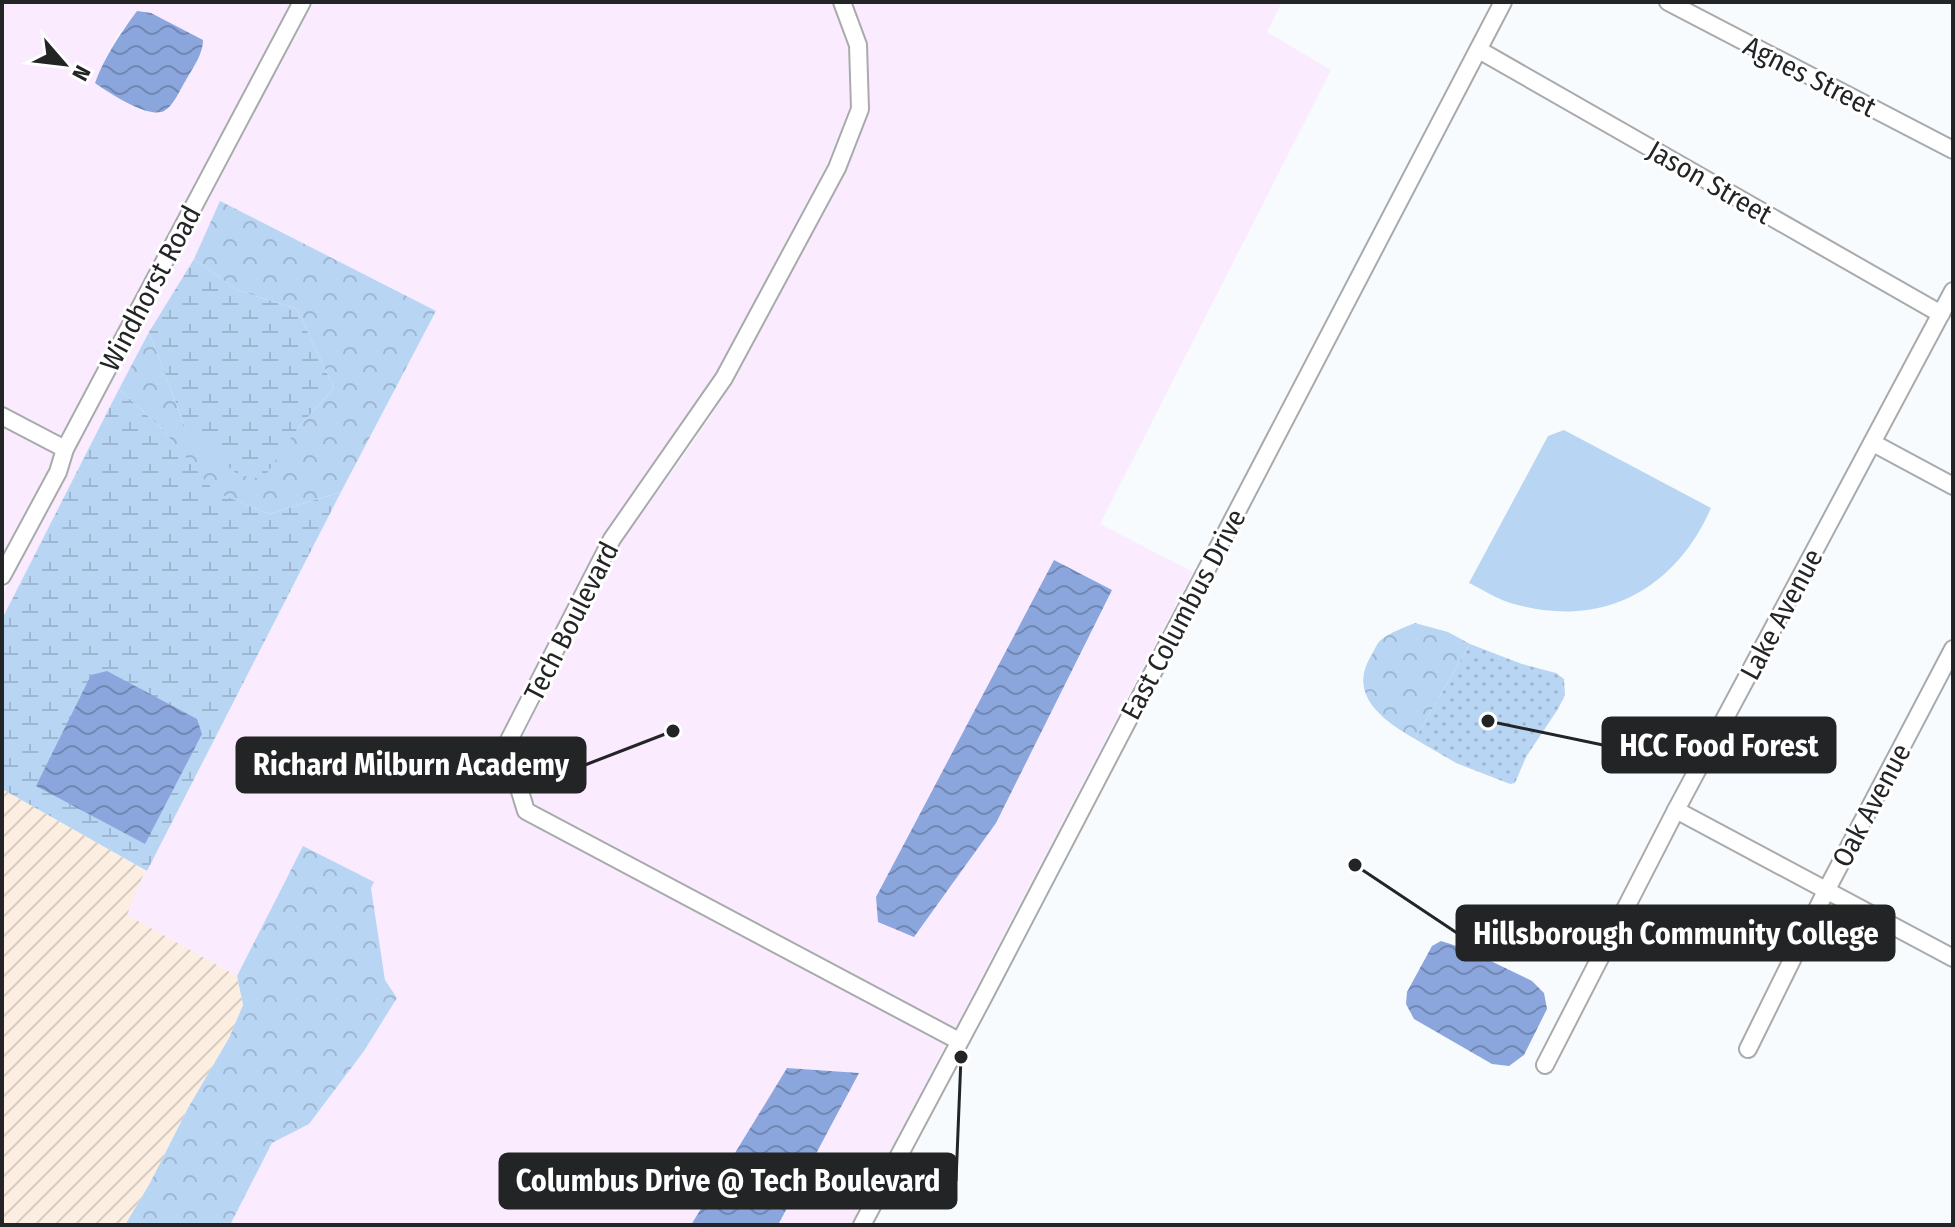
<svg xmlns="http://www.w3.org/2000/svg" width="1955" height="1227" font-family="'Fira Sans Condensed',sans-serif">
<style>
.commercial{fill:#faebfe;fill-rule:evenodd}
.industrial{fill:url(#industrial-furrows)}
.forest{fill:url(#forest-crowns)}
.wetland{fill:url(#wetland-marsh)}
.garden{fill:url(#garden-dots)}
.pitch{fill:#b8d5f4}
.water{fill:url(#water-waves)}
.lines{fill:none;stroke-linecap:round;stroke-linejoin:round}
.minor-casing{stroke:#a8aaac;stroke-width:20}
.minor{stroke:#fff;stroke-width:16}
.labels{text-anchor:middle;stroke-width:6;stroke-linejoin:round;paint-order:stroke}
.street-label{font-size:28px;fill:#232425;stroke:#fff}
.leader{fill:none;stroke:#232425;stroke-width:3}
.callout-dot{fill:#232425;stroke:#fff;stroke-width:3}
.callout{fill:#232425;stroke:#232425;stroke-width:3}
.callout-label{font-size:30px;text-anchor:middle;font-weight:bold;fill:#fff}
</style>
<defs>
<pattern id="industrial-furrows" width="10" height="10" patternUnits="userSpaceOnUse" patternTransform="scale(2)"><rect width="10" height="10" fill="#fceee0"/><path d="M-1 1l2-2M0 10L10 0M9 11l2-2" fill="none" stroke="#d8ccc0"/></pattern>
<pattern id="forest-crowns" width="20" height="18" patternUnits="userSpaceOnUse" patternTransform="scale(2)"><rect width="20" height="18" fill="#b8d5f4"/><path d="M2 6a3 3 0 1 1 6 0M12 15a3 3 0 1 1 6 0" fill="none" stroke="#9eb7d1"/></pattern>
<pattern id="wetland-marsh" width="20" height="14" patternUnits="userSpaceOnUse" patternTransform="scale(2)"><rect width="20" height="14" fill="#b8d5f4"/><path d="M1 5h8M5 5V1M11 12h8M15 12V8" fill="none" stroke="#9eb7d1"/></pattern>
<pattern id="garden-dots" width="8" height="8" patternUnits="userSpaceOnUse" patternTransform="scale(2)"><rect width="8" height="8" fill="#b8d5f4"/><path d="M2 2h.1M6 6h.1" fill="none" stroke="#9eb7d1" stroke-width="1.8" stroke-linecap="round"/></pattern>
<pattern id="water-waves" width="16" height="10" patternUnits="userSpaceOnUse" patternTransform="scale(2)"><rect width="16" height="10" fill="#8ba6dd"/><path d="M0 5q4-4 8 0t8 0" fill="none" stroke="#7187b3"/></pattern>
</defs>
<rect width="100%" height="100%" fill="#f8fbfe"/>
<!-- commercial -->
<g class="commercial">
<path d="M 2,2 L 291,2 L 60,437 L 2,406 ZM 137,12 L 203,50 L 174,100 L 164,111 L 101,67 L 118,35 Z"/>
<polygon points="314,2 832,2 848,46 850,106 827,164 716,373 603,535 497,742 497,748 516,813 521,819 946,1044 851,1225 778,1225 858,1073 788,1068 691,1225 230,1225 272,1143 309,1124 364,1051 397,998 385,980 371,888 374,882 289,873 237,976 126,915 145,870 147,871 341,492 436,311 194,259 149,332 2,619 2,596 67,477 74,453"/>
<polygon points="851,2 1282,2 1267,32 1331,70 1100,524 1193,572 955,1028 534,805 517,748 620,544 692,444 733,383 845,172 869,113 868,46"/>
<polygon points="2,426 53,453 49,468 2,555"/>
</g>
<!-- industrial -->
<polygon class="industrial" points="2,789 145,870 127,915 237,976 243,1005 229,1038 188,1108 150,1183 125,1225 2,1225"/>
<!-- forest -->
<g class="forest">
<polygon points="220,201 436,311 341,492 269,514 214,492 161,428 119,389 149,332 185,427 297,429 334,388 297,309 237,290 194,259"/>
<path d="M 1415,623 L 1448,632 L 1470,644 L 1415,739 C 1384,721 1347,695 1371,656 C 1374,651 1377,643 1381,640 C 1388,633 1406,627 1415,623 Z"/>
<polygon points="303,846 374,882 371,888 385,980 397,998 364,1051 309,1124 272,1143 230,1225 125,1225 150,1183 188,1108 229,1038 243,1005 237,976"/>
</g>
<!-- wetland -->
<g class="wetland">
<polygon points="194,259 237,290 297,309 334,388 297,429 263,479 238,475 185,427 149,332"/>
<polygon points="119,389 161,428 215,492 269,514 341,492 147,871 2,789 2,619"/>
</g>
<!-- garden -->
<polygon class="garden" points="1470,644 1522,664 1556,673 1564,679 1565,695 1558,709 1526,757 1515,783 1510,784 1456,763 1415,739"/>
<!-- pitch -->
<path class="pitch" d="M 1564,430 L 1711,508 C 1675,590 1602,629 1514,604 C 1498,600 1484,590 1469,583 L 1548,436 Z"/>
<!-- water -->
<g class="water">
<path d="M 137,11 L 151,13 L 203,40 C 203,55 193,67 186,80 C 180,89 174,106 164,111 C 148,119 108,92 95,83 C 105,56 120,34 137,11 Z"/>
<polygon points="1054,560 1112,590 996,823 914,937 878,922 876,897"/>
<polygon points="107,671 197,719 202,734 145,844 36,786 91,675"/>
<polygon points="1441,941 1466,949 1532,981 1544,993 1547,1009 1524,1055 1509,1066 1492,1064 1414,1019 1406,1004 1407,992 1432,946"/>
<polygon points="787,1068 859,1073 778,1225 691,1225"/>
</g>
<g class="lines">
<defs>
<g id="minor">
<polyline points="842,2 858,45 860,109 837,168 724,378 612,539 506,746 526,811 959,1041"/>
<polyline points="1668,2 1953,150"/>
<polyline points="1479,50 1941,314"/>
<polyline points="2,416 65,449"/>
<polyline points="1873,443 1953,486"/>
<polyline points="2,576 58,472 65,449 302,2"/>
<polyline points="1676,810 1953,958"/>
<polyline points="1748,1049 1826,891 1953,649"/>
<polyline points="1545,1065 1676,810 1953,291"/>
<polyline points="862,1225 984,996 1503,2"/>
</g>
</defs>
<!-- minor casing -->
<use href="#minor" class="minor-casing"/>
<!-- minor -->
<use href="#minor" class="minor"/>
</g>
<g class="labels">
<!-- street labels -->
<g class="street-label">
<text transform="translate(1810 76) rotate(27)" y="10">Agnes Street</text>
<text transform="translate(1710 182) rotate(30)" y="10">Jason Street</text>
<text transform="translate(150 288) rotate(-62)" y="10">Windhorst Road</text>
<text transform="translate(1183 614) rotate(-62)" y="10">East Columbus Drive</text>
<text transform="translate(1781 614) rotate(-62)" y="10">Lake Avenue</text>
<text transform="translate(571 621) rotate(-63)" y="10">Tech Boulevard</text>
<text transform="translate(1871 805) rotate(-62)" y="10">Oak Avenue</text>
</g>
</g>
<!-- callouts -->
<path class="leader" d="M1488 721L1603 745M673 731L585 765M1355 865L1457 933M961 1057L956 1181"/>
<g class="callout-dot">
<circle cx="1488" cy="721" r="8"/>
<circle cx="673" cy="731" r="8"/>
<circle cx="1355" cy="865" r="8"/>
<circle cx="961" cy="1057" r="8"/>
</g>
<g class="callout">
<rect x="1603" y="718" width="232" height="54" rx="8"/>
<rect x="237" y="738" width="348" height="54" rx="8"/>
<rect x="1457" y="906" width="437" height="54" rx="8"/>
<rect x="500" y="1154" width="456" height="54" rx="8"/>
</g>
<g class="callout-label">
<text x="1719" y="756">HCC Food Forest</text>
<text x="411" y="775">Richard Milburn Academy</text>
<text x="1676" y="944">Hillsborough Community College</text>
<text x="728" y="1191">Columbus Drive @ Tech Boulevard</text>
</g>
<!-- border -->
<rect width="1955" height="1227" fill="none" stroke="#232425" stroke-width="8"/>
<!-- north arrow -->
<g transform="translate(64 64) rotate(118)" stroke="#ffffff" stroke-width="6" paint-order="stroke">
<path d="M0-6L14 30L0 20L-14 30Z" fill="#232425"/>
<text y="-12" font-size="22" font-weight="bold" text-anchor="middle" fill="#232425">N</text>
</g>
</svg>
